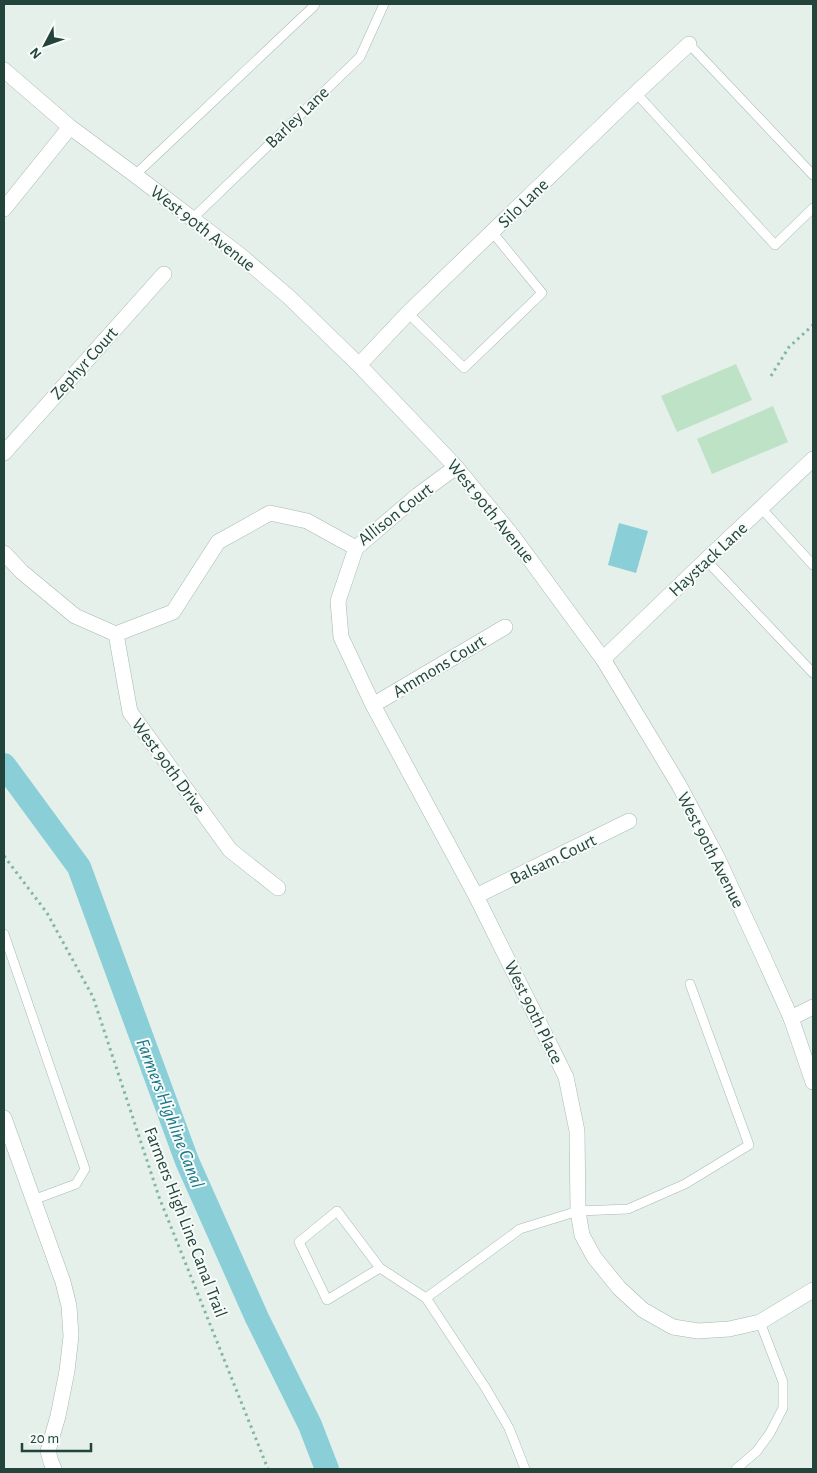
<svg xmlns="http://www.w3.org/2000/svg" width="817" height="1473" font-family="'Alegreya Sans',sans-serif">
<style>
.green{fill:#bde2c6}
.water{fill:#8aced8}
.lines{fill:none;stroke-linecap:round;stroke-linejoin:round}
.canal{stroke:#8aced8;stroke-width:24}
.service-casing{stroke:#a7b9b2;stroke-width:10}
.minor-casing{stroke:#a7b9b2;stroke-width:16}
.tertiary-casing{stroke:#a7b9b2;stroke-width:16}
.path{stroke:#83b6a5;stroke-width:3;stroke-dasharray:2.5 4;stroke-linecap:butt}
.service{stroke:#fff;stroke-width:9}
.minor{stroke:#fff;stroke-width:15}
.tertiary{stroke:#fff;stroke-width:15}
.labels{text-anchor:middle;stroke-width:4;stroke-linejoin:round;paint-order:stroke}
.street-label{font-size:18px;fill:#22443a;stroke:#f7fbf9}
.water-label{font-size:19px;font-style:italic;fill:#167686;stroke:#f7fbf9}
</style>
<rect width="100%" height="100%" fill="#e5f0eb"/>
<!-- green -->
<g class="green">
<polygon points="736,364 752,400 677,432 661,396"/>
<polygon points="773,406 788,442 712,474 697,439"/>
</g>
<!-- water -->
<polygon class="water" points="619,523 648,531 636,573 608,565"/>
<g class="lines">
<!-- canal -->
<polyline class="canal" points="4,765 79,867 187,1161 257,1318 310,1425 327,1469"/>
<defs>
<g id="service">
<polyline points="689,44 813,175"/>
<polyline points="636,93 775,245 813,208"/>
<polyline points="135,175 314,6 315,4"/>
<polyline points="193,218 360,57 384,4"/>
<polyline points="408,313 464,368 542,293 493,233"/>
<polyline points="761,508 813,565"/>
<polyline points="706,560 813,673"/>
<polyline points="4,934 85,1169 76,1184 33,1200"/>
<polyline points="380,1268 327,1300 299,1242 337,1211 380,1268 426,1298 485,1387 509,1428 525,1469"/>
<polyline points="426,1298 520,1229 578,1211 628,1209 685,1184 749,1145 690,984"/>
<polyline points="736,1469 757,1451 770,1433 783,1408 783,1382 760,1322"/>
</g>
<g id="minor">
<polyline points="4,209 70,127"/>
<polyline points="359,365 408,313 636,93 689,44"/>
<polyline points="4,453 164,274"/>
<polyline points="356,548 338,601 341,637 373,705 476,896 566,1077 577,1131 578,1211 582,1235 594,1257 619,1288 643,1310 673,1327 698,1331 729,1329 760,1322 813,1290"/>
<polyline points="356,548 418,495 456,467"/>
<polyline points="4,553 22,572 75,616 116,634 130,712 230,850 278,888"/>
<polyline points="116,634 173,612 218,542 270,513 307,521 356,548"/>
<polyline points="603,659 706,560 813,459"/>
<polyline points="373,705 505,627"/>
<polyline points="476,896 629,821"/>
<polyline points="791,1018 813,1007"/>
<polyline points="4,1118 63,1282 69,1306 71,1336 67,1371 58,1416 48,1451 51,1462 54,1469"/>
</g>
<polyline id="tertiary" points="4,70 70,127 135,175 240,255 290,298 359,365 402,410 456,467 512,535 603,659 679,785 717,857 763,956 791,1018 813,1082"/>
</defs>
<!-- service casing -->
<use href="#service" class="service-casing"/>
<!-- minor casing -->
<use href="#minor" class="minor-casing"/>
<!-- tertiary casing -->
<use href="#tertiary" class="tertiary-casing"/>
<!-- path -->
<g class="path">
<polyline points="771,376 789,347 813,325"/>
<polyline points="4,856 47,913 93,997 159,1197 268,1469"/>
</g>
<!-- service -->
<use href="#service" class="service"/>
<!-- minor -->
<use href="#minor" class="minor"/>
<!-- tertiary -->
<use href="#tertiary" class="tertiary"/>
</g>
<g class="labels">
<!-- street labels -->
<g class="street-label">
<text transform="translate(297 117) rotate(-44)" y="6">Barley Lane</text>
<text transform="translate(523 203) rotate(-44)" y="6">Silo Lane</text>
<text transform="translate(203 228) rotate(38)" y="6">West 90th Avenue</text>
<text transform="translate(84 363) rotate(-48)" y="6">Zephyr Court</text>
<text transform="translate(491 511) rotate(51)" y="6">West 90th Avenue</text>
<text transform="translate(395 514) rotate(-38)" y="6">Allison Court</text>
<text transform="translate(708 559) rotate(-43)" y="6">Haystack Lane</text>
<text transform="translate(439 666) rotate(-31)" y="6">Ammons Court</text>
<text transform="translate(169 766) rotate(54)" y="6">West 90th Drive</text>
<text transform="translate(711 850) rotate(63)" y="6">West 90th Avenue</text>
<text transform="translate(553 859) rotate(-26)" y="6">Balsam Court</text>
<text transform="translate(534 1012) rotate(64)" y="6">West 90th Place</text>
<text transform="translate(186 1222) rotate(69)" y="6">Farmers High Line Canal Trail</text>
</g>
<!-- water labels -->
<g class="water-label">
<text transform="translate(171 1113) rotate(69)" y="7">Farmers Highline Canal</text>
</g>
</g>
<!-- border -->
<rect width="817" height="1473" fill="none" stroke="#22443a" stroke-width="10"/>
<!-- north arrow -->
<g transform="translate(45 45) rotate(229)" stroke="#f7fbf9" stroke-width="4" paint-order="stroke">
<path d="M0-4L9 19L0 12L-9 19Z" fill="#22443a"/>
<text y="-8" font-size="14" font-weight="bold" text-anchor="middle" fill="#22443a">N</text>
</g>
<!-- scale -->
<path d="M22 1443v8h69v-8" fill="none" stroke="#22443a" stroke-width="2.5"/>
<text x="30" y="1443" font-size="15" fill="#22443a" stroke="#f7fbf9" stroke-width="4" paint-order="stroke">20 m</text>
</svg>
